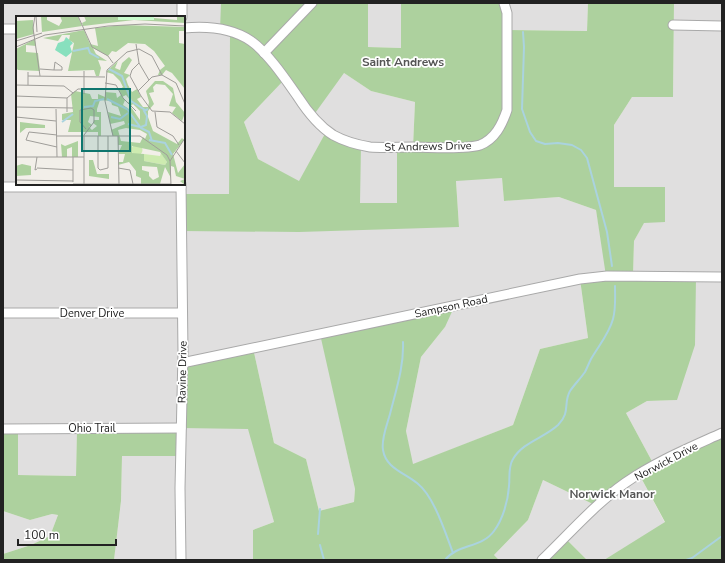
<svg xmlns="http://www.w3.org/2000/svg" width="725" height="563" font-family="'Nunito Sans',sans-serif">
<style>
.residential{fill:#e0dfdf;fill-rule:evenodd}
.forest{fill:#add19e;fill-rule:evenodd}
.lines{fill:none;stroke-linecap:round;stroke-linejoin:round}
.stream{stroke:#aad3df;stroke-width:2}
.minor-casing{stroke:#a9a9a9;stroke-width:11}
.minor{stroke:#fff;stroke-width:9}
.labels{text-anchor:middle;stroke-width:3.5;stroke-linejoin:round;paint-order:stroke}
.street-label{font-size:11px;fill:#222;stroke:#fff}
.neighbourhood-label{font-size:12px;font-weight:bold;fill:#555;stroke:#fff}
.inset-river{fill:none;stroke:#aad3df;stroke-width:2}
.inset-road{fill:none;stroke:#9f9d99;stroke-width:1}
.view{fill:#0f766e;fill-opacity:0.15;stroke:#0f766e;stroke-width:2}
.inset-edge{fill:none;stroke:#222;stroke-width:2}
</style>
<rect width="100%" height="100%" fill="#f2efe9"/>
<!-- residential -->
<g class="residential">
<path d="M 3,3 L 221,3 L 221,29 L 230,32 L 229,194 L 459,227 L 456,180 L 502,178 L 504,201 L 559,197 L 596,210 L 607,276 L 580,279 L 588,338 L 540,349 L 513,425 L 412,465 L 406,431 L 421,357 L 445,327 L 321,334 L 355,489 L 354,502 L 319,511 L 306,459 L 274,443 L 253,348 L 249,429 L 274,522 L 253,530 L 253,560 L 114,560 L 121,501 L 122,456 L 180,456 L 77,429 L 76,476 L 18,475 L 18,429 L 3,429 ZM 17,17 L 184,17 L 184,184 L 17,184 Z"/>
<polygon points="368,3 401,3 401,48 368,47"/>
<polygon points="504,3 588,3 587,31 507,30"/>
<polygon points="674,3 722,3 722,440 719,434 654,465 626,413 647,401 677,400 633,276 634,241 644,222 664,222 665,188 614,187 614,125 632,97 673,96"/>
<polygon points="344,73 371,91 415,102 413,147 397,147 397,203 360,203 327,130 299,182 258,159 244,122 285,79"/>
<polygon points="639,474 665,523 604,560 587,560 565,538 542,560 499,560 494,555 528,520 543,480 597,506"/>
<polygon points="3,511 30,520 52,514 58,515 50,536 31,545 3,554"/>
</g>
<!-- forest -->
<g class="forest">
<path d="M 221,3 L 368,3 L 368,47 L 401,48 L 401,3 L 504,3 L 508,30 L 587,31 L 588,3 L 674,3 L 673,97 L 632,97 L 614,125 L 614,187 L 665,187 L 665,222 L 644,223 L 634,241 L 633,276 L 696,277 L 695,345 L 677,400 L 647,401 L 626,413 L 654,465 L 719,434 L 722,440 L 722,560 L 604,560 L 665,522 L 639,474 L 597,506 L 543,480 L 528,520 L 494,555 L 499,560 L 253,560 L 253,530 L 274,522 L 248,429 L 181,428 L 180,456 L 122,456 L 121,501 L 114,560 L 3,560 L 3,554 L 31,545 L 50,536 L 58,515 L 52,514 L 30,520 L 3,511 L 3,429 L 18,429 L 18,475 L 76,476 L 77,429 L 181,428 L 182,363 L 253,348 L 274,443 L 306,459 L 319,511 L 354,502 L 355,489 L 320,334 L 455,305 L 445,327 L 421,357 L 406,431 L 413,464 L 513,425 L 540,349 L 588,338 L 580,279 L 606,276 L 596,210 L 559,197 L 504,201 L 502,178 L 456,181 L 459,227 L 299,232 L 182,231 L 181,194 L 229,194 L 230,32 L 220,30 ZM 344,73 L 371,91 L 415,102 L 413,147 L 397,147 L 397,203 L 360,203 L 361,145 L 327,130 L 299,181 L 258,159 L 244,122 L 285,79 L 313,116 Z"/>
<polygon points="565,538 587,560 542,560"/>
</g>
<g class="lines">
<!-- stream -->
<g class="stream">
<polyline points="523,32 524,47 522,109 530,132 536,141 545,144 558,143 572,145 581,150 587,158 607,232 612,266"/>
<path d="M 403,342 C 404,367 396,390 390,414 C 387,425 381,439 383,450 C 386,468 403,472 417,483 C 434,496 445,532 453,553"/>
<polyline points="318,534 320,509"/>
<polyline points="320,545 324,560"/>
<path d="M 445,560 C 457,544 482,548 494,531 C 503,519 508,501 509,486 C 510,477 508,467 513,459 C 523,442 544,438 558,425 C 571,412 563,403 570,391 C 574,385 580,379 585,372 C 587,368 589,363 591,359 C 599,345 609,334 613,319 C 616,308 615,297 615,286"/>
<polyline points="686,560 692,558 722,536"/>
</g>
<defs>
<g id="minor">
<polyline points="182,17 182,3"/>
<polyline points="673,25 722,26"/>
<path d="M 184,28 C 206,26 232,28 251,41 C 268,53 286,80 298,97 C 307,111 319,126 333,135 C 344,141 358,145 370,147 C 384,148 399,147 413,147 C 430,147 465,150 480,145 C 495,139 502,125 507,110 L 507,13 L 504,3"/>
<polyline points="3,29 17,29"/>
<polyline points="264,53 312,3"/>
<polyline points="3,187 181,187"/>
<polyline points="3,313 182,313"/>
<polyline points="182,363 580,279 607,276 722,277"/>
<polyline points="3,429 181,428"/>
<polyline points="181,560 180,488 183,352 181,184"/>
<path d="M 542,560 C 569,534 594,505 625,483 C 655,462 689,448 722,433"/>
</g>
</defs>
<!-- minor casing -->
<use href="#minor" class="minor-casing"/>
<!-- minor -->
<use href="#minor" class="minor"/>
</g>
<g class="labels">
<!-- street labels -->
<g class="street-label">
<text transform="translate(428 146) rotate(-1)" y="4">St Andrews Drive</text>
<text transform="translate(451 306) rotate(-12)" y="4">Sampson Road</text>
<text x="92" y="317">Denver Drive</text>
<text transform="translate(182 372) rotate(-89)" y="4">Ravine Drive</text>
<text x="92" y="432">Ohio Trail</text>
<text transform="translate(666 461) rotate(-28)" y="4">Norwick Drive</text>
</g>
<!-- neighbourhood labels -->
<g class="neighbourhood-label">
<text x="403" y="66">Saint Andrews</text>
<text x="612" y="498">Norwick Manor</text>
</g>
</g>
<!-- overview -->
<g transform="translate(16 16)">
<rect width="169" height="169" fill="#f2efe9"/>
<path d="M115.5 134a5.5 5.5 0 1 1 11 0a5.5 5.5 0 1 1-11 0ZM 145,137 L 151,146 L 149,149 L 128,145 L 128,138 L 144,140 Z" fill="#cdebb0"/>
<path d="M 25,0 L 31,0 L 31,4 L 43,10 L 46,5 L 44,0 L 62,0 L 66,10 L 26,16 ZM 68,0 L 102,0 L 102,4 L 138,2 L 161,4 L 161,0 L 169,0 L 169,7 L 118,4 L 67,10 L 66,7 L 70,5 ZM 17,4 L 18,18 L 0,23 L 0,5 ZM 107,9 L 169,11 L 169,15 L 163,15 L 163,27 L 169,28 L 169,73 L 156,57 L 150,54 L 146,59 L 142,59 L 144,54 L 149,50 L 138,35 L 129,28 L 112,27 L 100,36 L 96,35 L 92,40 L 77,32 L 80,38 L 91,45 L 82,44 L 85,52 L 83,60 L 80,60 L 78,54 L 52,55 L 58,27 L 53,24 L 54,19 L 46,19 L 42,25 L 27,22 L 68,14 L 74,28 L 82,30 L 79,12 ZM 19,23 L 20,30 L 10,29 L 10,36 L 22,37 L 24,55 L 2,54 L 0,52 L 0,33 ZM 113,41 L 116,44 L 108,57 L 114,59 L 110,63 L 112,69 L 116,76 L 121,73 L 125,81 L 121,83 L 127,91 L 132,91 L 133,86 L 130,75 L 139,65 L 147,65 L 157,72 L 160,86 L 169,97 L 166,105 L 156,97 L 160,91 L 153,90 L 157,78 L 149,69 L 140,68 L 137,71 L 138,76 L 133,77 L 138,88 L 132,95 L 132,101 L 137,115 L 161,128 L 166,122 L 168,124 L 157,138 L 162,157 L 169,148 L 169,169 L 164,165 L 169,163 L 160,160 L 158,151 L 155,150 L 155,162 L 149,151 L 144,168 L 125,168 L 125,162 L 120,160 L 120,155 L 113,146 L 102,149 L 102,146 L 107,146 L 109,138 L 102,138 L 106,129 L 102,129 L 102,120 L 97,120 L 95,114 L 109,108 L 108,105 L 94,108 L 92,96 L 105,100 L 102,91 L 96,89 L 95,85 L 84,84 L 81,93 L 81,96 L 85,96 L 85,120 L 82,120 L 82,116 L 52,116 L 55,104 L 46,104 L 46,98 L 57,96 L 55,78 L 59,75 L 74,78 L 76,83 L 82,83 L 82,78 L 89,81 L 89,76 L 100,77 L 101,82 L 105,79 L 103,74 L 107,71 L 104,65 L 97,58 L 90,56 L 102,45 L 99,52 L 104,54 L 106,47 ZM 110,79 L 114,84 L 112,87 L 115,90 L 117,88 L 124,95 L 124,104 L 115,91 L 113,93 L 107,89 L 109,84 L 106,81 ZM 74,100 L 83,101 L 83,104 L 78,104 L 77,107 L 81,110 L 76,114 L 73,111 L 76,109 L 72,106 ZM 110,112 L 124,114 L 131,118 L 129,123 L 127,121 L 124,127 L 105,125 L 102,114 ZM 116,130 L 144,136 L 151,146 L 149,149 L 128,145 L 128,138 L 116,137 ZM 126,150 L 141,151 L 143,161 L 137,164 L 133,160 L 133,156 L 126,154 ZM 4,106 L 29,109 L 29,112 L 10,112 L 4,117 ZM 62,125 L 62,141 L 56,141 L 56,131 L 51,133 L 51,141 L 46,141 L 45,128 L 49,130 ZM 73,144 L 77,144 L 81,158 L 93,158 L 93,163 L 73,160 ZM 6,148 L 15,150 L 15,159 L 0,160 L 0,150 Z" fill="#add19e" fill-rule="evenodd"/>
<path d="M 102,0 L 138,0 L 138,4 L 102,4 Z" fill="#c8facc"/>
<path d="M 50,21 L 57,27 L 54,30 L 56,36 L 50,41 L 39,34 L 42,27 L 48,25 Z" fill="#88e0be"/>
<path class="inset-river" d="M 57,35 L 72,32 L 74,37 L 83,42M 93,53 L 106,60 L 115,85 L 129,94M 91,83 L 111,93 L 125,112 L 133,116 L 136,125M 68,91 L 77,90 L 79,85 L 88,83M 95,101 L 104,103 L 112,97M 46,106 L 57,98M 112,108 L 124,111M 125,111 L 130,109 L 131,100 L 128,95 L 132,93M 133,124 L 149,127 L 156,139"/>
<path class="inset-road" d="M 19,0 L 17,12 L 24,60M 20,0 L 21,16M 62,0 L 76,31 L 92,40 L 97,47M 0,25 L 26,17M 120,28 L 123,47 L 116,54 L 114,60 L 125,80 L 136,95 L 154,96 L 169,108M 0,31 L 29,19 L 92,10 L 129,8 L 169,10M 123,47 L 133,64M 24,53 L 38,54 L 46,54 L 46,51 L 39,46 L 38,54M 12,60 L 89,61M 89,67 L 100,69 L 107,82 L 120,95M 0,69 L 48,70 L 57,77M 12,69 L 12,56M 122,75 L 136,61 L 146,59 L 160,67 L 169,88M 68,78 L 68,55M 0,80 L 51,82M 0,91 L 57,92M 40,93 L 41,141M 51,96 L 51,82 L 62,73 L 89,73M 139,96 L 141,111 L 157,120 L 163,129M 0,101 L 40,105M 41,119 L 13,116 L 10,124 L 41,131M 41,120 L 124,120 L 151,139 L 154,145M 82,120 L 82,152 L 84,154 L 92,152 L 92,120M 97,120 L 89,85 L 91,54 L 111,36 L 123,33 L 136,40 L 146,59M 102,120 L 103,168M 160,135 L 169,147M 0,141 L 68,141M 21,141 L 19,154 L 21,153M 57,141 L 57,166M 21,152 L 57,154M 102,152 L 114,154 L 117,168M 0,164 L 57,165M 57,168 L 155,168M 68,169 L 68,119 L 78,106 L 78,94 L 75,92 L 64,94 L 64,106 L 70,113M 155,169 L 154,145 L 169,122"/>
<path class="view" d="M 66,73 L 114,73 L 114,135 L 66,135 Z"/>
<rect width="169" height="169" class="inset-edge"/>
</g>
<!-- border -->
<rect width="725" height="563" fill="none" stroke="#222222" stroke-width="8"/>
<!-- scale -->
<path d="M18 539v6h98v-6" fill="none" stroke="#222222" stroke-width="2"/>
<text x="24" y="539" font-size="12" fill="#222222" stroke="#ffffff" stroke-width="3" paint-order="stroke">100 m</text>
</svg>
